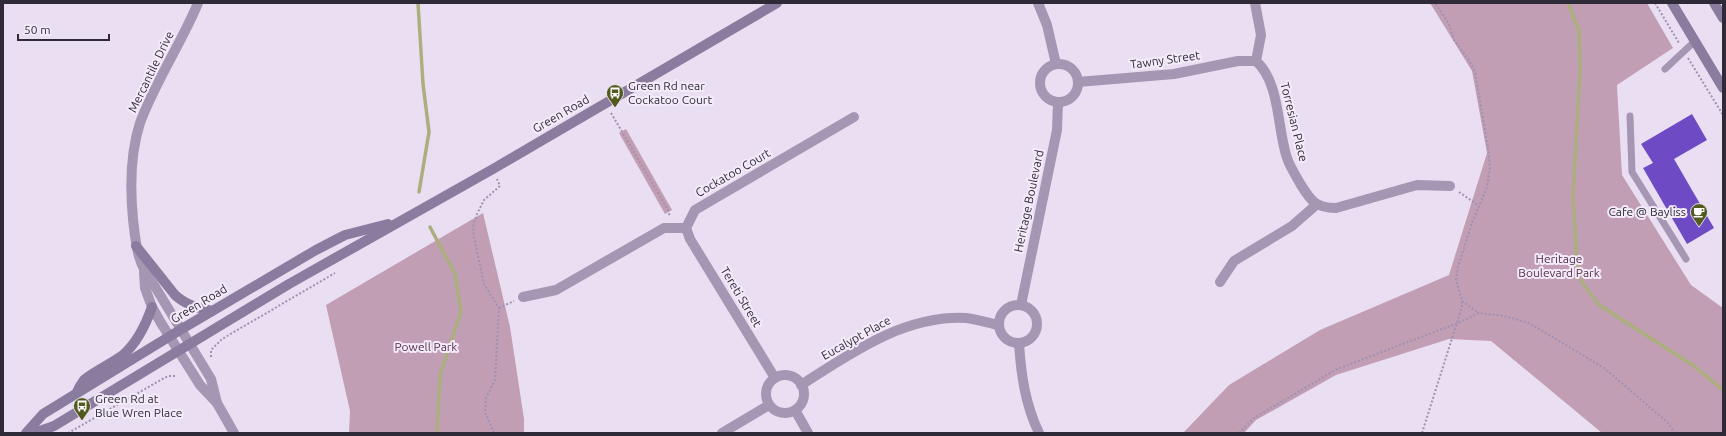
<svg xmlns="http://www.w3.org/2000/svg" width="1726" height="436" viewBox="0 0 1726 436" font-family="Ubuntu,sans-serif">
  <style>
    .green { fill: #c29eb4 }
    .lines { fill: none; stroke-linecap: round; stroke-linejoin: round }
    .stream { stroke: #abaf7e; stroke-width: 3.5 }
    .building { fill: #6e4bc4 }
    .path { stroke: #a090b2; stroke-width: 2; stroke-dasharray: 2 2; stroke-linecap: butt }
    .lane { stroke: #a596b3; stroke-width: 7 }
    .street { stroke: #a596b3; stroke-width: 10 }
    .secondary { stroke: #8a7c9e; stroke-width: 10 }
    .labels { text-anchor: middle; stroke-width: 4; stroke-linejoin: round; paint-order: stroke }
    .street-label { font-size: 12px; fill: #2f2a38; stroke: #f4ebfa }
    .poi-label { font-size: 12px; fill: #2f2a38; stroke: #f4ebfa; text-anchor: start }
    .park-label { font-size: 12px; fill: #562e45; stroke: #f4ebfa }
  </style>
  <rect width="100%" height="100%" fill="#eadff2"/>
  <!-- green -->
  <g class="green">
    <path d="M1430,3H1647L1673,48L1617,85L1622,175L1691,285L1723,308V433H1602L1491,341L1449,339L1336,375L1256,420L1244,433H1183L1229,385L1320,330L1449,275L1487,153L1472,71Z"/>
    <path d="M626,129L672,210L665,214L619,133Z"/>
    <path d="M483,213L510,327L524,419V433H349L350,411L326,305Z"/>
  </g>
  <g class="lines">
    <!-- stream -->
    <g class="stream">
      <path d="M418,3L423,84L429,132L419,192"/>
      <path d="M1568,3L1579,31L1580,71L1573,196L1578,277L1599,305L1694,366L1723,390"/>
      <path d="M430,227L455,274L461,312L440,375L437,433"/>
    </g>
  </g>
  <!-- building -->
  <path class="building" d="M1692,114L1707,140L1674,159L1714,228L1687,244L1643,168L1653,163L1641,144Z"/>
  <g class="lines">
    <!-- path -->
    <g class="path">
      <path d="M1655,3L1679,43"/>
      <path d="M1688,58L1723,115"/>
      <path d="M611,113L668,210L670,217"/>
      <path d="M1459,192L1479,206"/>
      <path d="M1462,301L1479,313"/>
      <path d="M499,308L514,301"/>
      <path d="M211,357V350L222,339L335,273"/>
      <path d="M68,433L159,381L168,376H176"/>
      <path d="M494,433L485,412L486,398L495,380L499,308L484,284L474,237L473,227L477,214L484,200L500,186L497,179"/>
      <path d="M1239,433L1254,418L1337,369L1458,323L1479,313L1504,316L1529,323L1604,368L1667,422L1675,433"/>
      <path d="M1422,433L1462,307V301L1456,280L1458,267L1472,223L1487,187L1490,168L1488,148L1475,72L1469,60L1454,40L1449,24L1435,3"/>
    </g>
    <!-- lane -->
    <g class="lane">
      <path d="M1665,69L1695,41"/>
      <path d="M1630,116L1632,172L1686,259"/>
    </g>
    <!-- street -->
    <g class="street">
      <path d="M198,3C181,44 155,82 140,123C130,154 130,188 133,219C136,246 137,263 154,285L211,379L217,403L234,433"/>
      <path d="M1038,3L1047,25L1056,64"/>
      <path d="M1255,3L1261,35L1256,61C1280,82 1277,128 1287,158C1290,167 1296,176 1301,185C1311,201 1316,208 1336,208L1417,185L1450,186"/>
      <circle cx="1059" cy="83" r="19"/>
      <path d="M1078,82L1174,74L1238,61H1256"/>
      <path d="M686,228L690,239L775,378"/>
      <path d="M144,272L145,288L152,307L161,323L200,385L217,403"/>
      <path d="M1220,282L1234,261L1292,226L1316,205"/>
      <path d="M523,297L556,290L664,228H686L695,210L854,117"/>
      <path d="M1021,305L1057,130L1058,102"/>
      <circle cx="1018" cy="324" r="19"/>
      <path d="M1019,343C1021,374 1025,404 1039,433"/>
      <circle cx="785" cy="394" r="19"/>
      <path d="M801,385C851,353 904,315 966,318C976,319 988,323 999,325"/>
      <path d="M795,410L808,433"/>
      <path d="M722,433L769,405"/>
    </g>
    <!-- secondary -->
    <g class="secondary">
      <path d="M1672,3L1723,88"/>
      <path d="M1714,3L1723,18"/>
      <path d="M136,246L175,295C186,305 198,308 212,311"/>
      <path d="M76,394C78,389 81,384 84,380C90,374 114,362 123,355C138,342 146,324 152,307"/>
      <path d="M26,433L43,414L180,330L316,250L345,235L388,224"/>
      <path d="M34,433L54,426L289,284L493,169L777,3"/>
    </g>
  </g>
  <!-- icons -->
  <defs>
    <g id="bus-pin" transform="scale(0.9)"><path d="M0 17L-7.5 6A9.5 9.5 0 1 1 7.5 6Z" fill="#535a1f" stroke="#f4ebfa"/><path d="M-5-6H5V4H4V6H2V4H-2V6H-4V4H-5ZM-3.5-4V0h7V-4ZM-3.5 1.2v1.5H-2V1.2ZM2 1.2v1.5H3.5V1.2Z" fill="#fff"/></g>
    <g id="cafe-pin" transform="scale(0.9)"><path d="M0 17L-7.5 6A9.5 9.5 0 1 1 7.5 6Z" fill="#535a1f" stroke="#f4ebfa"/><path d="M-5.5-4.5H6V0H3Q3 3.5 0 3.5H-2.5Q-5.5 3.5-5.5 0ZM3-3.2v2h1.7v-2ZM-6 4.5H4V6H-6Z" fill="#fff"/></g>
  </defs>
  <g fill-rule="evenodd">
    <use href="#bus-pin" x="615" y="93"/>
    <use href="#cafe-pin" x="1699" y="212"/>
    <use href="#bus-pin" x="82" y="406"/>
  </g>
  <g class="labels">
    <!-- street labels -->
    <g class="street-label">
      <text transform="translate(1165 60) rotate(-8)" y="4">Tawny Street</text>
      <text transform="translate(151 72) rotate(-64)" y="4">Mercantile Drive</text>
      <text transform="translate(561 114) rotate(-30)" y="4">Green Road</text>
      <text transform="translate(1294 122) rotate(76)" y="4">Torresian Place</text>
      <text transform="translate(733 173) rotate(-30)" y="4">Cockatoo Court</text>
      <text transform="translate(1029 201) rotate(-78)" y="4">Heritage Boulevard</text>
      <text transform="translate(741 297) rotate(59)" y="4">Tereti Street</text>
      <text transform="translate(199 304) rotate(-31)" y="4">Green Road</text>
      <text transform="translate(856 338) rotate(-29)" y="4">Eucalypt Place</text>
    </g>
    <!-- poi labels -->
    <g class="poi-label">
      <text x="628" y="90">Green Rd near<tspan x="628" dy="14">Cockatoo Court</tspan></text>
      <text x="1686" y="216" text-anchor="end">Cafe @ Bayliss</text>
      <text x="95" y="403">Green Rd at<tspan x="95" dy="14">Blue Wren Place</tspan></text>
    </g>
    <!-- park labels -->
    <g class="park-label">
      <text x="1559" y="263">Heritage<tspan x="1559" dy="14">Boulevard Park</tspan></text>
      <text x="426" y="351">Powell Park</text>
    </g>
  </g>
  <!-- border -->
  <rect width="1726" height="436" fill="none" stroke="#2f2a38" stroke-width="8"/>
  <!-- scale -->
  <path d="M18 34v6h91v-6" fill="none" stroke="#2f2a38" stroke-width="2"/>
  <text x="24" y="34" font-size="12" fill="#2f2a38" stroke="#f4ebfa" stroke-width="3" paint-order="stroke">50 m</text>
</svg>
